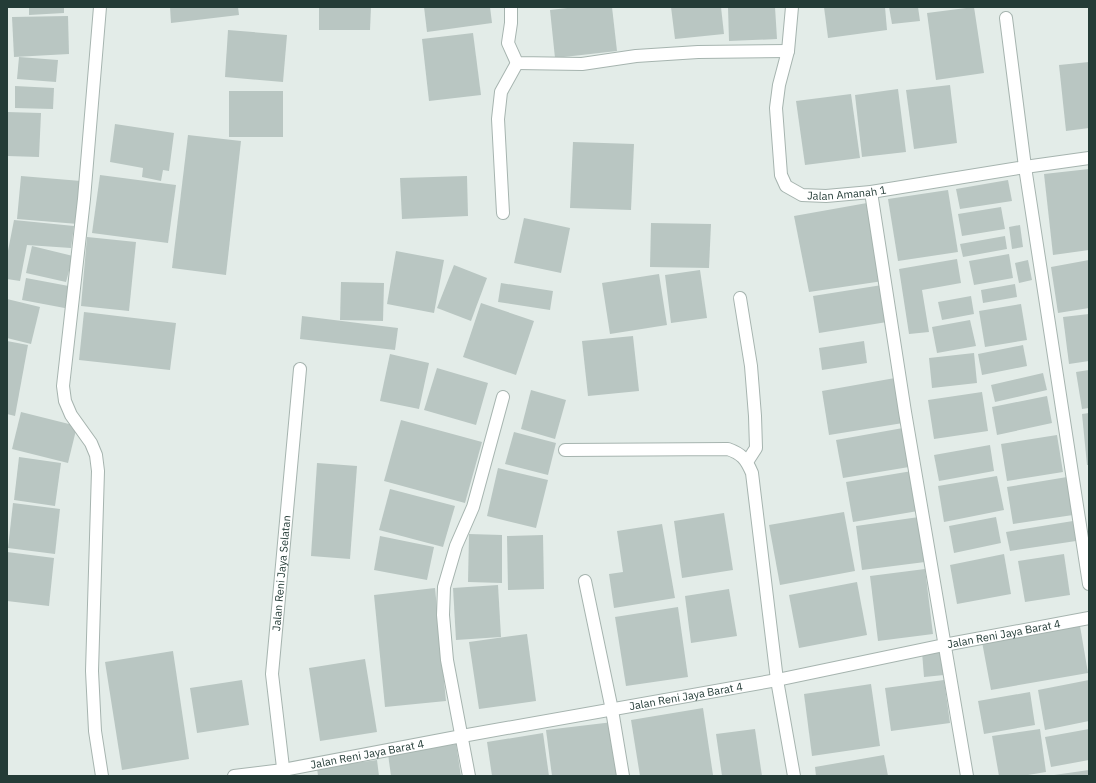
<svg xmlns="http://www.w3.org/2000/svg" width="1096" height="783" viewBox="0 0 1096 783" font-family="'IBM Plex Sans',sans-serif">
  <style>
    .building { fill: #b9c6c2 }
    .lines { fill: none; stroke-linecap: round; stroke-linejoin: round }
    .minor-casing { stroke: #a6b4af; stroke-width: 14 }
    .minor { stroke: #fff; stroke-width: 12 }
    .labels { text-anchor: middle; stroke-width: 3; stroke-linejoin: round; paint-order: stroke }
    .street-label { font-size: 11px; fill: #243c37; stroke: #f3f8f6 }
  </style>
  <rect width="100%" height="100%" fill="#e3ece8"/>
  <!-- building -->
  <g class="building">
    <path d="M29,7H64V13L29,15Z"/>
    <path d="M170,7H238L239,15L171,23Z"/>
    <path d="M319,7H371L370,30H319Z"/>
    <path d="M424,7H490L492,23L427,32Z"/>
    <path d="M576,7H612L617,51L555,58L550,10Z"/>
    <path d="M671,7H721L724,34L675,39Z"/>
    <path d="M728,7H775L777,39L729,41Z"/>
    <path d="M824,7H885L887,30L828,38Z"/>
    <path d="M889,7H918L920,21L892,24Z"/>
    <path d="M974,7L984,73L936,80L927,13Z"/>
    <path d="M68,16L69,54L14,57L12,17Z"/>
    <path d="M228,30L287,35L283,82L225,77Z"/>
    <path d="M473,33L481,95L429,101L422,39Z"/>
    <path d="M19,57L58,60L56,82L17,79Z"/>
    <path d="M1089,62V128L1066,131L1059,65Z"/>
    <path d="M950,85L957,143L914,149L906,90Z"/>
    <path d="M15,86L54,88L53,109L15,108Z"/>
    <path d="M898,89L906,152L862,157L855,95Z"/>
    <rect x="229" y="91" width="54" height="46"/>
    <path d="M851,94L860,158L805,165L796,101Z"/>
    <path d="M7,112L41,113L39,157L7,156Z"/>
    <path d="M115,124L174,133L169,171L163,170L161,181L142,177L143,168L110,162Z"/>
    <path d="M188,135L241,141L226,275L172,268Z"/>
    <path d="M573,142L634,144L631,210L570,208Z"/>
    <path d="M1089,169V250L1053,255L1044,174Z"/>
    <path d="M100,175L176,185L168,243L92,233Z"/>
    <path d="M21,176L81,181L78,224L17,219Z"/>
    <path d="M467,176L468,216L402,219L400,178Z"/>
    <path d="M1008,180L1012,201L960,209L956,189Z"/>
    <path d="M948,190L958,252L898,261L888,199Z"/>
    <path d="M867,203L883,281L809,292L794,216Z"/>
    <path d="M1001,207L1005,229L962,236L958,214Z"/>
    <path d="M524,218L570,228L561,273L514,263Z"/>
    <path d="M14,220L74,226L71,248L27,245L20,281L7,279V256Z"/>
    <path d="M651,223L711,224L709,268L650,267Z"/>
    <path d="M1020,225L1023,247L1012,249L1009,227Z"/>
    <path d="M1005,236L1007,249L963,257L960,244Z"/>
    <path d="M87,237L136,242L129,311L81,306Z"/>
    <path d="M32,246L73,256L66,282L26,273Z"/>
    <path d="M396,251L444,260L434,313L387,304Z"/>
    <path d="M1009,254L1013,278L974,285L969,261Z"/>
    <path d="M957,259L961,283L922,290L929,332L909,334L899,269Z"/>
    <path d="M1028,260L1032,280L1019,283L1015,263Z"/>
    <path d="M1089,260V308L1058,313L1051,267Z"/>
    <path d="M454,265L487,278L471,321L437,308Z"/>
    <path d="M700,270L707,318L671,323L665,275Z"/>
    <path d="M659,274L667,325L610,334L602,283Z"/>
    <path d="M26,278L74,287L70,309L22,300Z"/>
    <path d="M341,282L384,283L383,321L340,320Z"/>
    <path d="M501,283L553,291L550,310L498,302Z"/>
    <path d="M1015,284L1017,297L983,303L981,290Z"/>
    <path d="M882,285L887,322L819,333L813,296Z"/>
    <path d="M971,296L974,314L942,320L938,302Z"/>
    <path d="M7,299L40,307L31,344L7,338Z"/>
    <path d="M481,303L534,321L516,375L463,357Z"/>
    <path d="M1021,304L1027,340L985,347L979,311Z"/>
    <path d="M84,312L176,323L170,370L79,360Z"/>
    <path d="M1089,314V361L1069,364L1063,317Z"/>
    <path d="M302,316L398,328L395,350L300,339Z"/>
    <path d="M970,320L976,346L937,353L932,327Z"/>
    <path d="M633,336L639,391L588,396L582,341Z"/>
    <path d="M7,341L28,345L15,416L7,414Z"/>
    <path d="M864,341L867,363L822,370L819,348Z"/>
    <path d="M1023,345L1027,366L982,375L978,354Z"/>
    <path d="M974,353L977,383L932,388L929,358Z"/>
    <path d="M390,354L429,363L419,409L380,401Z"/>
    <path d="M437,368L488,383L476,425L424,410Z"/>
    <path d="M1089,370V408L1082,409L1076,372Z"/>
    <path d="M1043,373L1047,390L995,402L991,385Z"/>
    <path d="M895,378L903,423L829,435L822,391Z"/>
    <path d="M531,390L566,400L555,439L521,429Z"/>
    <path d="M982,392L988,431L934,439L928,400Z"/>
    <path d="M1047,396L1052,423L997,435L992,407Z"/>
    <path d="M21,412L77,426L68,463L12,449Z"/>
    <path d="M1089,413V465H1087L1082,414Z"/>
    <path d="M401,420L482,442L465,503L384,481Z"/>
    <path d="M903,428L909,467L843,478L836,440Z"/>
    <path d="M514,432L556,443L548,475L505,464Z"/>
    <path d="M1057,435L1063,472L1007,481L1001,444Z"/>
    <path d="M990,445L994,471L939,481L934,455Z"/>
    <path d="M19,457L61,463L55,506L14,500Z"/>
    <path d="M317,463L357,466L350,559L311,556Z"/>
    <path d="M498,468L548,480L536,528L487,516Z"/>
    <path d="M912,471L918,511L853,522L846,482Z"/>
    <path d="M997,476L1004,510L944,522L938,486Z"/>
    <path d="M1067,477L1073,515L1013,524L1007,487Z"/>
    <path d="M390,489L455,506L443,547L379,530Z"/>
    <path d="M13,503L60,509L55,554L8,548Z"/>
    <path d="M844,512L855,571L780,585L769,525Z"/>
    <path d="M724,513L733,570L682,578L674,521Z"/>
    <path d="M919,517L925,562L862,570L856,526Z"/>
    <path d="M996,517L1001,543L954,553L949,526Z"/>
    <path d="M1073,521L1076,541L1010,551L1006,532Z"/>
    <path d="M662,524L675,598L614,608L609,574L623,572L617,531Z"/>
    <path d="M469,534L502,535V583L468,582Z"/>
    <path d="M543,535L544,589L508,590L507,536Z"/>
    <path d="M380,536L434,547L427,580L374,570Z"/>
    <path d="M7,552L54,558L49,606L7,601Z"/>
    <path d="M1004,554L1011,594L957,604L950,565Z"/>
    <path d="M1064,554L1070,595L1025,602L1018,561Z"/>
    <path d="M925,569L933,634L878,641L870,576Z"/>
    <path d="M857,582L867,635L799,648L789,595Z"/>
    <path d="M498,585L501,637L456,640L453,588Z"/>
    <path d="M435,588L446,701L385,707L374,595Z"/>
    <path d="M729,589L737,636L691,643L685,596Z"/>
    <path d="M678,607L688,677L626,686L615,617Z"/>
    <path d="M1080,626L1088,673L991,690L982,642Z"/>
    <path d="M527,634L536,701L479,709L469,642Z"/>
    <path d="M941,650L944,675L924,677L922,652Z"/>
    <path d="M173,651L189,759L122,770L105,662Z"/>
    <path d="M365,659L377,732L320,741L309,668Z"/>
    <path d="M242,680L249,725L197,733L190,688Z"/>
    <path d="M944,680L950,723L891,731L885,688Z"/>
    <path d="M1089,680V721L1045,730L1038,690Z"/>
    <path d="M871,684L880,746L812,756L804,694Z"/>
    <path d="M1030,692L1035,725L984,734L978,701Z"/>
    <path d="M703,708L713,775L640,776L631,720Z"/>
    <path d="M613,722L620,776H552L546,730Z"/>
    <path d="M755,729L762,776H722L716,734Z"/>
    <path d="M1040,729L1046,772L1022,776H999L992,736Z"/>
    <path d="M1089,729V760L1051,767L1045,737Z"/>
    <path d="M543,733L549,776H492L487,742Z"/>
    <path d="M456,744L461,776H391L388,754Z"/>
    <path d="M884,755L888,776H816L815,767Z"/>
    <path d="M377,760L379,776H318L317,768Z"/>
    <path d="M1089,770V776H1054V775Z"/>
  </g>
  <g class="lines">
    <!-- minor casing -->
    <g class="minor-casing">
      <g id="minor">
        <path d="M100,7L84,199L63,386L65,401L71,415L91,443L96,455L98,471L92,671L95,731L102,776"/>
        <path d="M511,7V23L508,43L517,63L582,64L636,56L698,52L788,51"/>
        <path id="s1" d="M792,7L788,51L779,85L776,108L781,175L786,186L802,195L826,196L871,192L1025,167L1089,158"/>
        <path d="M1006,18L1025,167L1089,584"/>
        <path d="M871,192L905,412L967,776"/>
        <path d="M503,213L498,119L501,92L517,63"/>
        <path d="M740,298L751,366L755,416L756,448L747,462"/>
        <path d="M565,450L728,449C742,454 746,459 752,473L777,680L794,776"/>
        <path d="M585,581L612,710L623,776"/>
        <path id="s2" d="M234,776L283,770L462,736L777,680L944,645L1089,618"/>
        <path id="s3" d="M284,776L272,674L300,369"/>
        <path d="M469,776L447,660L443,615L444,587L456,546L473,507L503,397"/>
      </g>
    </g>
    <!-- minor -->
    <use href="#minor" class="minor"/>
  </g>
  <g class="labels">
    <!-- street labels -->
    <g class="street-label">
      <text dy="4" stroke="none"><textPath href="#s1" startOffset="245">Jalan Amanah 1</textPath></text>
      <text dy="4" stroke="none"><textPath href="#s3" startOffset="204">Jalan Reni Jaya Selatan</textPath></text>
      <text dy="4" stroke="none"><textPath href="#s2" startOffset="783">Jalan Reni Jaya Barat 4</textPath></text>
      <text dy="4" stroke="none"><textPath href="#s2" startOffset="459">Jalan Reni Jaya Barat 4</textPath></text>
      <text dy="4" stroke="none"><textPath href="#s2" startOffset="135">Jalan Reni Jaya Barat 4</textPath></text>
    </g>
  </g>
  <!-- border -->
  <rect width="1096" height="783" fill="none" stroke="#243c37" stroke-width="16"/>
</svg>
